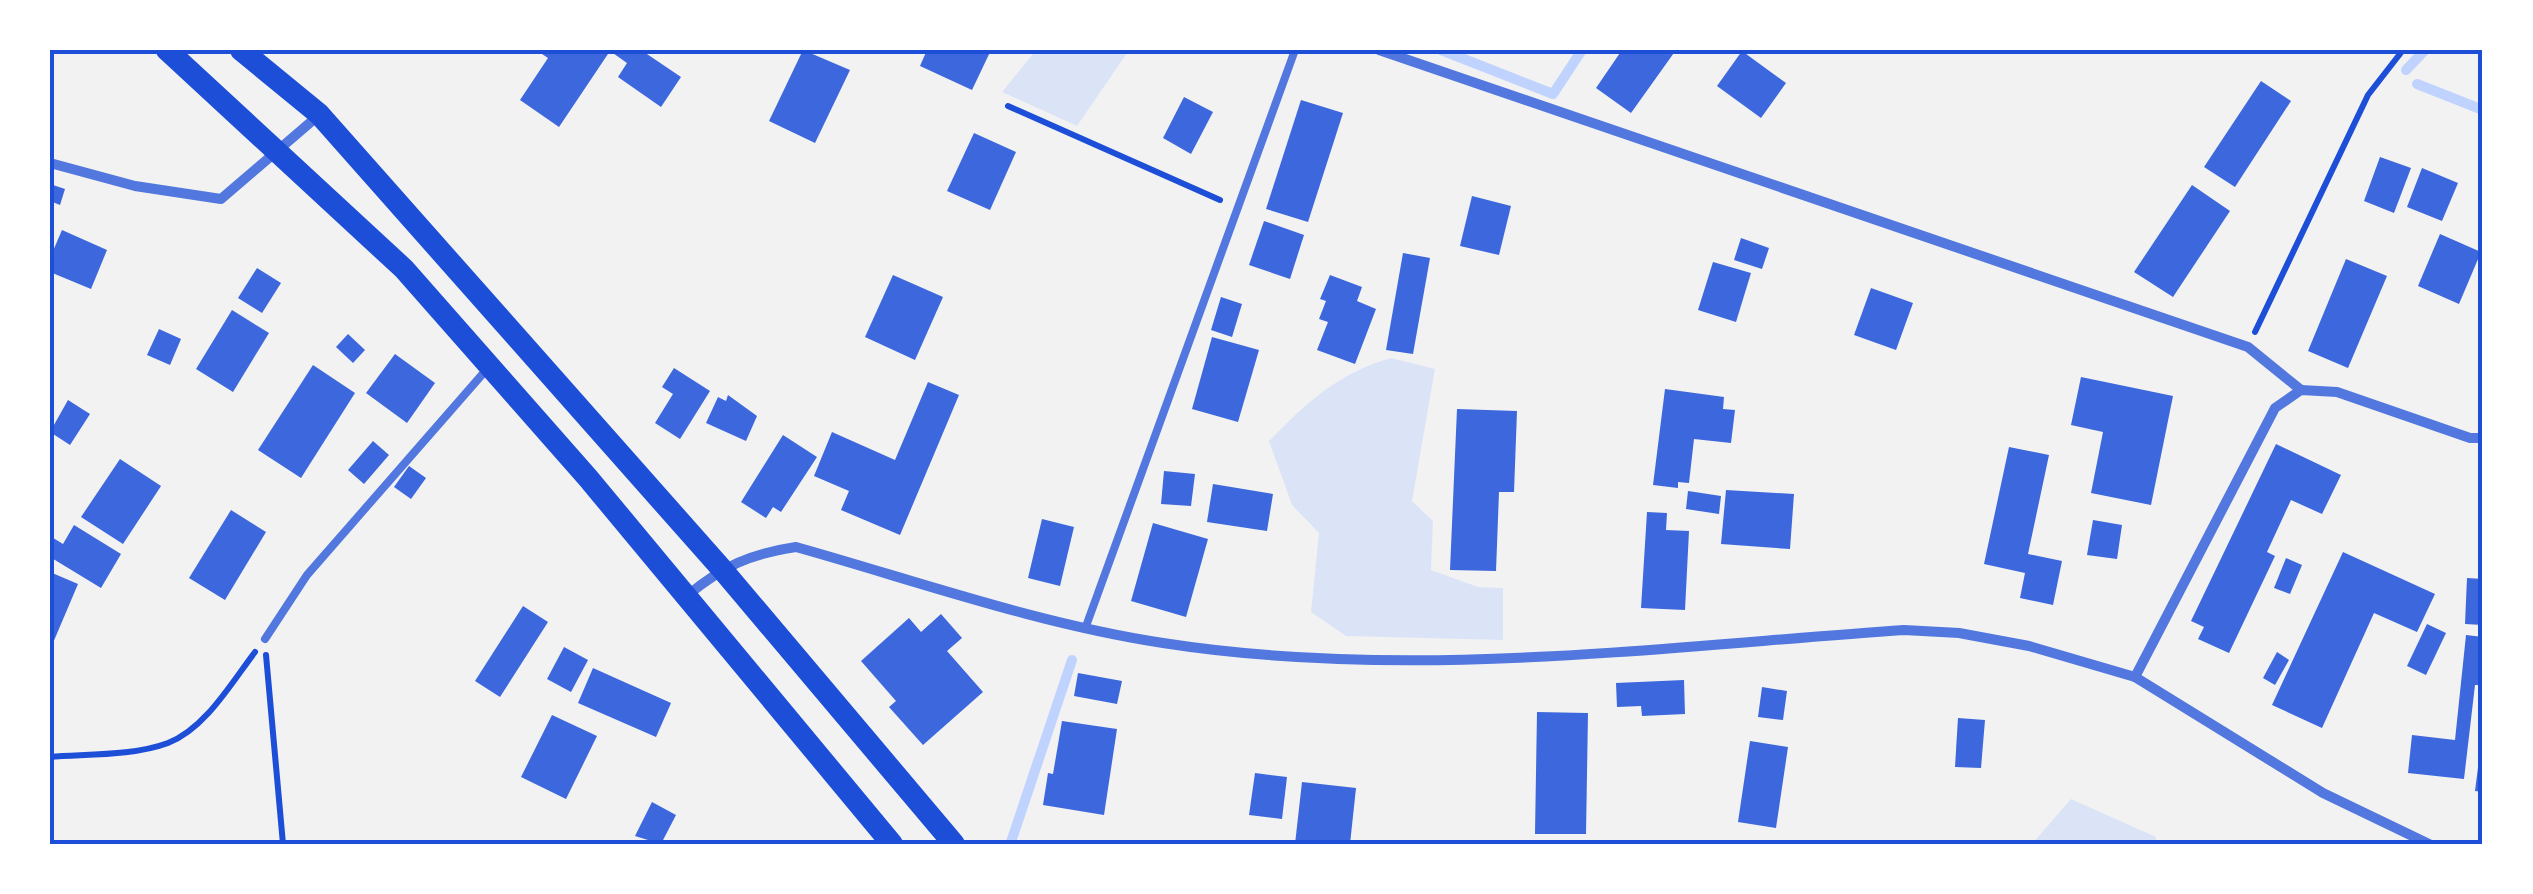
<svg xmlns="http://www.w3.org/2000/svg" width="2533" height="894" viewBox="0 0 2533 894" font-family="Rubik,sans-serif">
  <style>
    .green { fill: #dbe4f7 }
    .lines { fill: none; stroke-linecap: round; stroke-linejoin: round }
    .stream { stroke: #bfd3fe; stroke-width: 10 }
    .building { fill: #3d67dc }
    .path { stroke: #1d4ed8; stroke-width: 6 }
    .service { stroke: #5277de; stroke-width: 8 }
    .minor { stroke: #5277de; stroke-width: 10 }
    .trunk { stroke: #1d4ed8; stroke-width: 22 }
    .neatline { fill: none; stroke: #1d4ed8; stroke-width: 4 }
  </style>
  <rect width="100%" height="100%" fill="#f2f2f2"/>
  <!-- green -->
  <g class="green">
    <path d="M1036,50H1129L1077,126L1002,92Z"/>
    <path d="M1391,358L1435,369L1412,501L1433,521L1431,570L1478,587L1503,588V640L1346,636L1311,612L1319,533L1292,505L1269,441C1306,403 1340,372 1391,358Z"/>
    <path d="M2071,799L2156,837L2155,844H2032Z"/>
  </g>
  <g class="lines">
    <!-- stream -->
    <g class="stream">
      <path d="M1441,50L1553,94L1582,50"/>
      <path d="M2406,70L2425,50"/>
      <path d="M2417,84L2483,110"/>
      <path d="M1011,842L1072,660"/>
    </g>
  </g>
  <!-- building -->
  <g class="building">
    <path d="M536,50H641L681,77L661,107L618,77L627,63L610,51L559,127L520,100L548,58Z"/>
    <path d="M803,50L850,70L815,143L769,121Z"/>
    <path d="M927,50H991L972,90L920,66Z"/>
    <path d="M1622,50H1676L1631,113L1596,88Z"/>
    <path d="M1742,51L1786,83L1761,118L1717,86Z"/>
    <path d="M2261,81L2291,101L2235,187L2204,167Z"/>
    <path d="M1184,97L1213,112L1191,154L1163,138Z"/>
    <path d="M1301,100L1343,113L1308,222L1266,209Z"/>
    <path d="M974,133L1016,152L990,210L947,191Z"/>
    <path d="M2380,157L2411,168L2394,213L2364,201Z"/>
    <path d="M2422,168L2458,183L2442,221L2407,207Z"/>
    <path d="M50,184L65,189L60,205L50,201Z"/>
    <path d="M2192,185L2230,211L2173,297L2134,272Z"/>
    <path d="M1472,196L1511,206L1499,255L1460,246Z"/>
    <path d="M1264,221L1304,235L1290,279L1249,265Z"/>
    <path d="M62,230L107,250L91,289L50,272V258Z"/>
    <path d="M2440,234L2481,252L2459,304L2418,286Z"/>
    <path d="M1741,238L1769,248L1762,269L1734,260Z"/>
    <path d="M1403,253L1430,258L1413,354L1386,350Z"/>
    <path d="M2346,259L2387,276L2348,368L2308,351Z"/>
    <path d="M1713,262L1751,273L1736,322L1698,310Z"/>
    <path d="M257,268L281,283L262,313L238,298Z"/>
    <path d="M893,275L943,297L915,360L865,337Z"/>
    <path d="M1330,275L1362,287L1357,301L1376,309L1355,364L1317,350L1328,322L1319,319L1326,301L1320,299Z"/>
    <path d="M1871,288L1913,303L1896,350L1854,335Z"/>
    <path d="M1221,297L1242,304L1232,337L1211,330Z"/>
    <path d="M232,310L269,333L233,392L196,369Z"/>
    <path d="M159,329L181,339L170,365L147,355Z"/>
    <path d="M348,334L365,350L353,363L336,347Z"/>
    <path d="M1212,337L1259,350L1238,422L1192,409Z"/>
    <path d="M395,354L435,383L407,423L366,393Z"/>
    <path d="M313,365L355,393L301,478L258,450Z"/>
    <path d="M674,368L710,391L680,439L655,423L673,394L662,387Z"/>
    <path d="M2081,377L2173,396L2151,505L2091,493L2103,432L2071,425Z"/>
    <path d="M928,382L959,395L900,535L841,510L849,491L814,476L832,432L895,460Z"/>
    <path d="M1665,389L1724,397L1723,409L1735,410L1731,443L1694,439L1689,483L1678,482V488L1653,485Z"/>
    <path d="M728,395L757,416L746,441L706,423L718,397L726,401Z"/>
    <path d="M68,400L90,414L70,445L50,432Z"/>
    <path d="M1457,409L1517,411L1514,492H1499L1496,571L1450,570Z"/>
    <path d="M783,435L817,457L781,512L773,507L766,518L741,502Z"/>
    <path d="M373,441L389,455L364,484L348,470Z"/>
    <path d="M2276,444L2341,475L2322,514L2291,500L2267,552L2275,556L2229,653L2198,639L2204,627L2191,621Z"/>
    <path d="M2009,447L2049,455L2028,554L2062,561L2053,605L2020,598L2025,573L1984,564Z"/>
    <path d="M120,459L161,486L123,544L81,517Z"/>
    <path d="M409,466L426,478L411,499L394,487Z"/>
    <path d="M1164,471L1195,474L1191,506L1161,504Z"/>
    <path d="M1213,484L1273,494L1267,531L1207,522Z"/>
    <path d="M1726,490L1794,494L1790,549L1721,544Z"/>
    <path d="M1688,491L1721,496L1719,514L1686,509Z"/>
    <path d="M231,510L266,532L225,600L189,578Z"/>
    <path d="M1647,512L1667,513L1666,530L1689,531L1685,610L1641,608Z"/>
    <path d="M1042,519L1074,527L1060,586L1028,578Z"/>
    <path d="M2093,520L2122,525L2117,559L2087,555Z"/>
    <path d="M1153,523L1208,539L1186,617L1131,601Z"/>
    <path d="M74,525L121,554L101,588L50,557V536L63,544Z"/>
    <path d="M2343,552L2435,594L2417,632L2374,613L2322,728L2272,705Z"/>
    <path d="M2286,558L2302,565L2290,594L2274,588Z"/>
    <path d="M50,572L78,584L50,650Z"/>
    <path d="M2467,578L2483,579V625L2465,624Z"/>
    <path d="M523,606L548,622L500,697L475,681Z"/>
    <path d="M941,614L962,638L947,651L983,692L923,745L889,707L896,701L861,661L909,618L921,632Z"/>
    <path d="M2427,624L2446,633L2426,675L2407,666Z"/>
    <path d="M2466,635L2483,637V685H2475L2464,779L2408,773L2412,735L2455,740Z"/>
    <path d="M564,647L588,660L571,692L547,679Z"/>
    <path d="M2277,652L2289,660L2275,685L2263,678Z"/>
    <path d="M593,668L671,703L656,737L578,703Z"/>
    <path d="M1078,673L1122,681L1117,704L1074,696Z"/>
    <path d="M1684,680L1685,714L1642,716L1641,706L1617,707L1616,683Z"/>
    <path d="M1762,687L1787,691L1783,720L1758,717Z"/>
    <path d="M1537,712L1588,713L1586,834H1535Z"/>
    <path d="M552,715L597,736L566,799L521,777Z"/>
    <path d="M1958,718L1985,720L1981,768L1955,767Z"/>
    <path d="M1062,721L1117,729L1104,815L1043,805L1048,773L1053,774Z"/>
    <path d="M1750,741L1788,747L1776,828L1738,822Z"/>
    <path d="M2481,744H2483V792L2475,791Z"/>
    <path d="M1255,773L1287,777L1282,819L1249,815Z"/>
    <path d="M1302,782L1356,788L1350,844H1295Z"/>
    <path d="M652,802L676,815L661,844L635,836Z"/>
  </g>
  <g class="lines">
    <!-- path -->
    <g class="path">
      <path d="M1008,106L1220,200"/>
      <path d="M2255,332L2368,95L2403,50"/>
      <path d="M266,655L283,844"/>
      <path d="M50,757C87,754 133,756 168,743C205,729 232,682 255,652"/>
    </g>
    <!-- service -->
    <g class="service">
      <path d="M2483,541V547"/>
      <path d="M1085,629L1295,50"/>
      <path d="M265,639L307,575L487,369"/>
    </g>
    <!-- minor -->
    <g class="minor">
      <path d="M1379,50L2248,347L2301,390"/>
      <path d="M50,163L135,186L221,199L319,115"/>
      <path d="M688,595C723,566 750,554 796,547C917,581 1038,624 1163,643C1407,681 1659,647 1904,630L1959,633L2029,646L2135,677L2323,793L2429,844"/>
      <path d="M2135,677L2275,408L2301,390L2337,392L2470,438H2483"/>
    </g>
    <!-- trunk -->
    <g class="trunk">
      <path d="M167,50L404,269L588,478L892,844"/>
      <path d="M241,50L319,114L721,568L954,844"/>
    </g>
  </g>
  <!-- border -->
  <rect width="2533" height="894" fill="none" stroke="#ffffff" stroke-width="105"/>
  <rect x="52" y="52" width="2428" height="790" class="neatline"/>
</svg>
